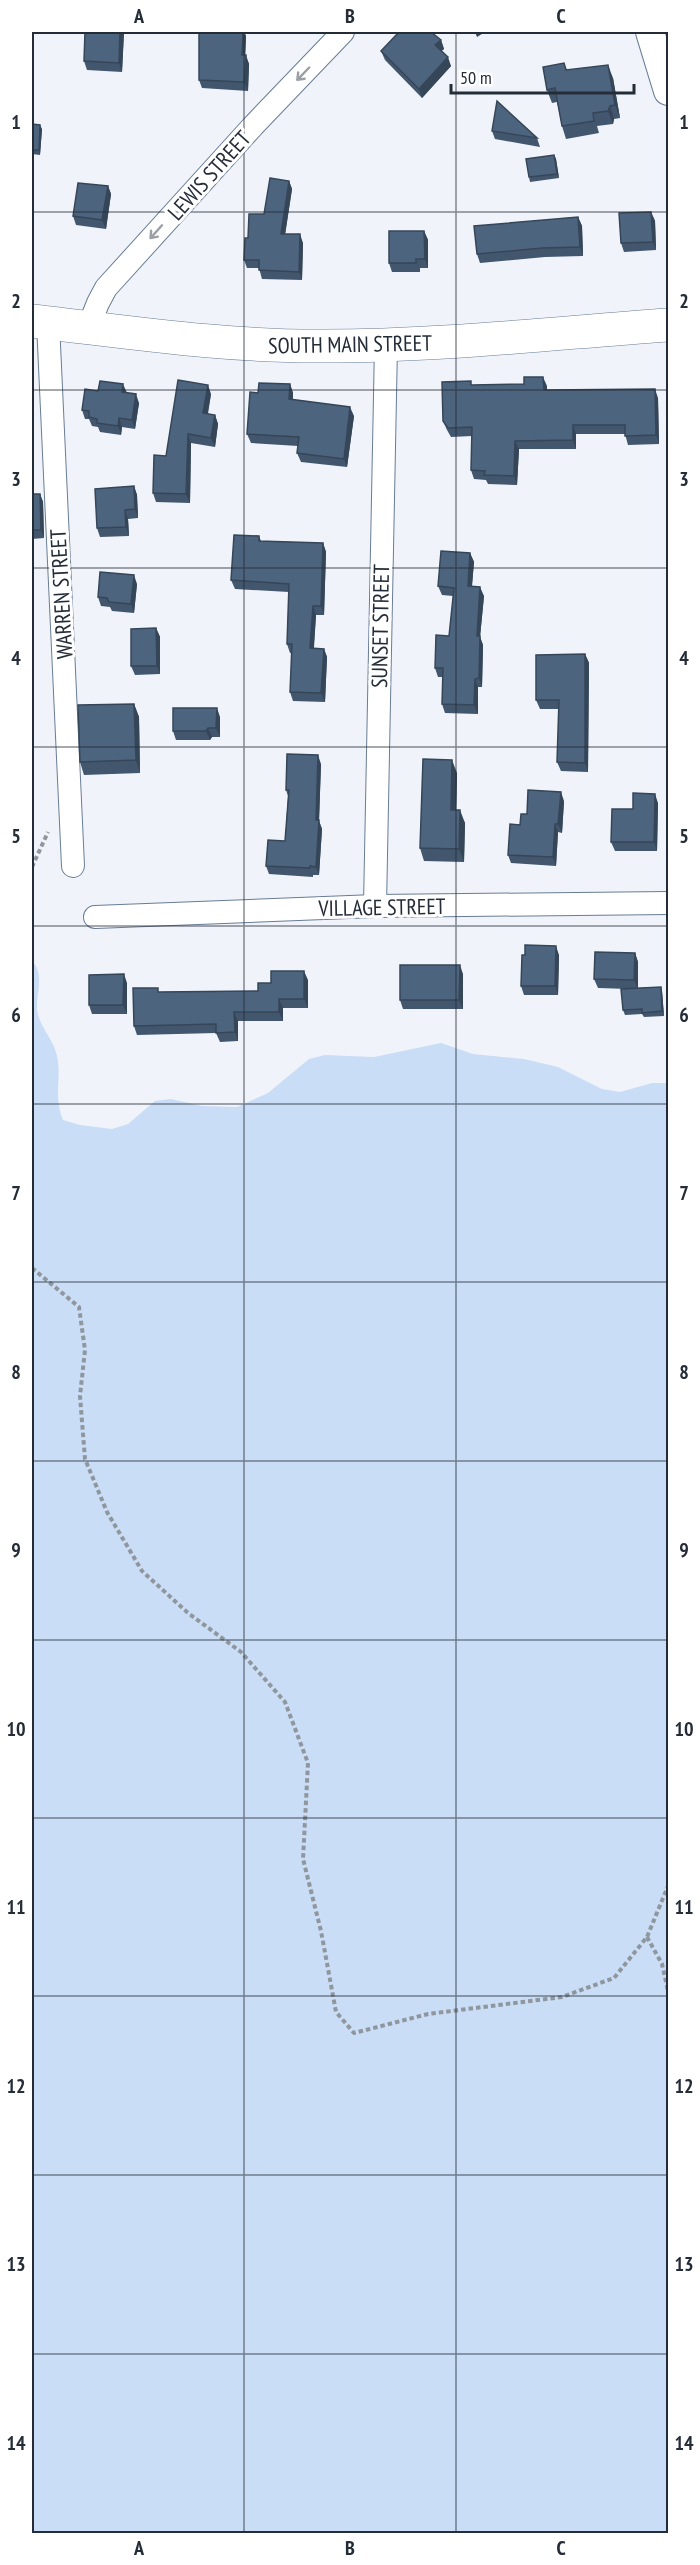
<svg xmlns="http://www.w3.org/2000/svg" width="700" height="2565" viewBox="0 0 700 2565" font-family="'PT Sans Narrow',sans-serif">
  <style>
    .green { fill: #c9ddf6 }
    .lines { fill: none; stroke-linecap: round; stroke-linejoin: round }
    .minor-casing { stroke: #687c95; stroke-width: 24 }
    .tertiary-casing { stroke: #687c95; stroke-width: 30 }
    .primary-casing { stroke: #687c95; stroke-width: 34 }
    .path { stroke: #90969e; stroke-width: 4; stroke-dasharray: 4.5 3; stroke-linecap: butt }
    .minor { stroke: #fff; stroke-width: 22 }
    .tertiary { stroke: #fff; stroke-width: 28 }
    .primary { stroke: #fff; stroke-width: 33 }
    .wall { fill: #42566d }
    .shaded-wall { fill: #364659 }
    .building { fill: #4d647f; stroke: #364659; stroke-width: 1.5 }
    .oneway { stroke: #9ca0a5 }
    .grid { fill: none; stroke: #242c37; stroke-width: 1.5; stroke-opacity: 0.55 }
    .labels { text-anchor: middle; stroke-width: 6; stroke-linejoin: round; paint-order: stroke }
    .street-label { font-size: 22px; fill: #242c37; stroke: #fff }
    .neatline { fill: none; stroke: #242c37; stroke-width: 2 }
    .grid-label { font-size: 20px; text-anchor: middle; font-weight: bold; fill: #242c37 }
  </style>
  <rect width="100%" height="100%" fill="#f0f4fa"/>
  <!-- green -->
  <path class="green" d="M32,961C45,973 36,994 37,1010C39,1026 54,1040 57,1056C62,1079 53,1094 63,1120L80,1125L112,1129L128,1124L155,1101L171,1099L202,1106L237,1107L268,1093L309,1059L325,1055L374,1057L441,1043L473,1054L524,1059L558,1067L602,1089L620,1092L652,1083H668V2533H32Z"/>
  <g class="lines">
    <!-- minor casing -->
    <g class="minor-casing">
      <g id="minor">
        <path d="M48,323L73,866"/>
        <path d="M88,328L98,303L106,288L253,126L343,32"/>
        <path d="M375,906L386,345"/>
        <path d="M95,917L375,906L668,903"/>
      </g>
    </g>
    <!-- tertiary casing -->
    <g class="tertiary-casing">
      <path id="tertiary" d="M650,32L668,91"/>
    </g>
    <!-- primary casing -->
    <g class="primary-casing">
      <path id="primary" d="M32,321C129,332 226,347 325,346C440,346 554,333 668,325"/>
    </g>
    <!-- path -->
    <g class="path">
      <path d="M32,867L48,832"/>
      <path d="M32,1268L79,1307L85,1350L80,1396L85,1459L107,1512L142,1571L188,1613L241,1652L285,1702L308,1763L303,1859L321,1931L336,2012L354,2033L428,2014L562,1997L614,1978L647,1937L668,1886"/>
      <path d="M647,1937L662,1964L668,1991"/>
    </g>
    <!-- minor -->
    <use href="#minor" class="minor"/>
    <!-- tertiary -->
    <use href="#tertiary" class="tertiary"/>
    <!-- primary -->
    <use href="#primary" class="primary"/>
  </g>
  <!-- wall -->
  <g class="wall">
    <path d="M85,32H124L122,72L87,70L84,61Z"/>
    <path d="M199,32H244L246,36L245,55L249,64L248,91L202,88L199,80Z"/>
    <path d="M417,33L441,40L444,49L441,51L451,66L422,98L385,60L381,51Z"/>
    <path d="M564,63L567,70L613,78L620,118L614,119L613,124L597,126L599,133L566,139L562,126L557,102L552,103L547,90Z"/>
    <path d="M32,124L42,129L40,155L32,154Z"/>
    <path d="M492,131L537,138L540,147L495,139Z"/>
    <path d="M554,155L556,159L559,178L530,182L529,177Z"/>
    <path d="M289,181L292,189L285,234L303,243L302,280L262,279L259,268H247L244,260L248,238L264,214Z"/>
    <path d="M108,186L111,194L106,229L76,225L73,216Z"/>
    <path d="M651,212L655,221L656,250L624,252L621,243Z"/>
    <path d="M578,217L582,226L583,256L545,257L480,263L477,254Z"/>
    <path d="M424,231L428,240V268H420V272H392L389,263Z"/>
    <path d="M290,384L293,393V400L354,416L347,467L301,462L297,453L298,446L251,443L247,434L258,393Z"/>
    <path d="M473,385L547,386V390L658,398L659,444L628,445L625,434H576V449H519L517,485L488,484L486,480L474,479L471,470L472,436L451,437L447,430L443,421Z"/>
    <path d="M98,391L127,393L139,403L135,429L122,427L121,435L100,432L98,427L92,426L89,419H85L82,410Z"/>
    <path d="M211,394L208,414L215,415L218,424L215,447L191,443L190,503L156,502L153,493L166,456Z"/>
    <path d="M134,486L137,495L138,518L128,519L129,536L100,537L97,528Z"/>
    <path d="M32,494H40L43,502L44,538L32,539Z"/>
    <path d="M259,536L261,541L323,543L326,552L324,615H316L314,648L324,649L327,657L325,702L293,701L290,692L292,653H290L287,644L289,592L235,589L231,580Z"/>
    <path d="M470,553L474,562L472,587L484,596L480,637L483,645L482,687H478V714L445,713L442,704V677H438L435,668L449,636L453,596L442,595L438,586Z"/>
    <path d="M137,584L134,613L112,611L110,607L101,606L98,597Z"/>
    <path d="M156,628L160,637V674L135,675L131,666Z"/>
    <path d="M585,654L589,663L588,772L561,771L557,762L559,709H540L536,700Z"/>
    <path d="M134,704L139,717L140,773L84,775L80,762Z"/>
    <path d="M220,717V737H212L210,740H176L173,731Z"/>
    <path d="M321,764L319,821L322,829L319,875H313V877L269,874L266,866L285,841L288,796L286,790Z"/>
    <path d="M457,773L456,810L465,823L464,862L424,861L420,848Z"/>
    <path d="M564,801L562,833L558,832L556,866L511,863L508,855L520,825L527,814Z"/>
    <path d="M658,803L657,851H615L611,842L633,809Z"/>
    <path d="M635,953L638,962V988L661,987L662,991L664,1016L644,1017L642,1014L625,1015L623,1010L629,989L598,988L594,979Z"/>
    <path d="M559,955L558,995H524L521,986Z"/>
    <path d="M463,974V1009H403L400,1000Z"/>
    <path d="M308,980V1008H283V1021H238V1041L220,1042L216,1033L137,1035L134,1026L160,992L258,991L271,983Z"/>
    <path d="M127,983V1014H92L89,1005Z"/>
  </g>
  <!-- shaded-wall -->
  <g class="shaded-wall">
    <path d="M120,32H124L122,72L119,63Z"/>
    <path d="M243,32H244L246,36L245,64L242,55Z"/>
    <path d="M475,32H485L477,37Z"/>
    <path d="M441,40L444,49L438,54L435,45Z"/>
    <path d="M246,55L249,64L248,91L244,82Z"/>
    <path d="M448,57L451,66L422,98L419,89Z"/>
    <path d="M608,65L613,78L620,118L615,105Z"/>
    <path d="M610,106L614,119L613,124L608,111Z"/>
    <path d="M40,125L42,129L40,155L39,150Z"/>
    <path d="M554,155L556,159L559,178L557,174Z"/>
    <path d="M289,181L292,189L284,242L281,234Z"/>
    <path d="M108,186L111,194L106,229L102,220Z"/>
    <path d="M651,212L655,221L656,250L653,242Z"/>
    <path d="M578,217L582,226L583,256L580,247Z"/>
    <path d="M424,231L428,240V268L425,259Z"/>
    <path d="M300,234L303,243L302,280L299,272Z"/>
    <path d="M543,377L547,386V399L544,390Z"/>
    <path d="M123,384L127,393L122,392Z"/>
    <path d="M290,384L293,393L292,408L289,399Z"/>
    <path d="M208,385L211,394L206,422L203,413Z"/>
    <path d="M655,389L658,398L659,444L656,435Z"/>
    <path d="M136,394L139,403L135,429L132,420Z"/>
    <path d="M350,407L354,416L347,467L344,459Z"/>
    <path d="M215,415L218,424L215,447L211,438Z"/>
    <path d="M119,418L122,427L121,435L118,426Z"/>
    <path d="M573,425L576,434V449L573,440Z"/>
    <path d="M188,434L191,443L190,503L186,494Z"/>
    <path d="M515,441L519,449L517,485L514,476Z"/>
    <path d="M134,486L137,495L138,518L135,509Z"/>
    <path d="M40,494L43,502L44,538L41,530Z"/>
    <path d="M125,510L128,519L129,536L126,527Z"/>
    <path d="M323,543L326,552L324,615L321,606Z"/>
    <path d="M470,553L474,562L471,595L468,586Z"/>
    <path d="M134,575L137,584L134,613L131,604Z"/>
    <path d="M480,587L484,596L480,637L483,645L482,687L479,678L477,636Z"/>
    <path d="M313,606L316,615L313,657L310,648Z"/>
    <path d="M156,628L160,637V674L157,666Z"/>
    <path d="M324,649L327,657L325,702L321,693Z"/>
    <path d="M585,654L589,663L588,772L585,763Z"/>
    <path d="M475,679L478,687V714L474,705Z"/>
    <path d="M134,704L139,717L140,773L136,760Z"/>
    <path d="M217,708L220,717V737L216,728Z"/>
    <path d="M208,728L212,737L210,740L206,731Z"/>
    <path d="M318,755L321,764L319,821L322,829L319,875L316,867V820Z"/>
    <path d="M452,760L457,773L456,823L451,810Z"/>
    <path d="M561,792L564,801L562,833L558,824Z"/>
    <path d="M655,794L658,803L657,851L654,842Z"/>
    <path d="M460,810L465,823L464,862L459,849Z"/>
    <path d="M555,824L558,832L556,866L553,857Z"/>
    <path d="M556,946L559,955L558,995L555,986Z"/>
    <path d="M635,953L638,962V989L634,980Z"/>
    <path d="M460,965L463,974V1009L459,1000Z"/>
    <path d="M304,971L308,980V1008L304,999Z"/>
    <path d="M124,974L127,983V1014L123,1005Z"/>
    <path d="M661,987L662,991L664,1016L662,1011Z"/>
    <path d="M279,999L283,1008V1021L279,1012Z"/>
    <path d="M234,1012L238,1021V1041L235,1032Z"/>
  </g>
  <!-- building -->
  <g class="building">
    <path d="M85,32H120L119,63L84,61Z"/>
    <path d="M199,32H243L242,55H246L244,82L199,80Z"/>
    <path d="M399,32H416L417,33L419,32H431L441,40L435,45L448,57L419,89L381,51Z"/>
    <path d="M564,63L566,70L608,65L615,105L610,106L608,111L593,113L594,121L562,126L555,88L547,90L543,67Z"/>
    <path d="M497,101L537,138L492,131Z"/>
    <path d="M32,124L40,125L39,150H32Z"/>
    <path d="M554,155L557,174L529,177L526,159Z"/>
    <path d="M270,178L289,181L281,234H300L299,272L259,270V260H244L245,238H248L249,214H264Z"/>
    <path d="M78,183L108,186L102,220L73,216Z"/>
    <path d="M651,212L653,242L621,243L619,213Z"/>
    <path d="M578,217L580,247L542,248L477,254L474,226Z"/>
    <path d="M389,231H424L425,259H416V263H389Z"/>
    <path d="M524,377H543L544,390L655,389L656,435L625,436V425H573V440L515,441L514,476L484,475L485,471L471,470L472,427L448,428L443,421L442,382L471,381V385L524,384Z"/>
    <path d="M178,380L208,385L203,413L215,415L211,438L188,434L186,494L153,493L154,455L166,456Z"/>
    <path d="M100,381L123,384L122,392L136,394L132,420L119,418L118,426L97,423V419L89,417V411L82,410L85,389L98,391Z"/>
    <path d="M259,383L290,384L289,399L350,407L344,459L297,453L299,437L247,434L250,392L258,393Z"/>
    <path d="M134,486L135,509L125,510L126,527L97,528L95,489Z"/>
    <path d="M32,494H40L41,530H32Z"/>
    <path d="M234,535L259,536V541L323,543L321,606H313L310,648L324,649L321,693L290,692L292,644H287L289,584L231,580Z"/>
    <path d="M441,551L470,553L468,586L480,587L477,636H480L479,678L475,679L474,705L442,704L443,668H435L436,635L449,636L454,588L438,586Z"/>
    <path d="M100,572L134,575L131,604L109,602L107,598L98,597Z"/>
    <path d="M156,628L157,666H131V629Z"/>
    <path d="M585,654V763L557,762L559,700H536V655Z"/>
    <path d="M134,704L136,760L80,762L78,705Z"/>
    <path d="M173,708H217L216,728H208L206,731H173Z"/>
    <path d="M287,754L318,755L316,820H319L316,867L310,866V868L266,866L268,840L285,841L289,790H286Z"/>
    <path d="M423,759L452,760L451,810H460L459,849L420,848Z"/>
    <path d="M528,790L561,792L558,824H555L553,857L508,855L510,824L520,825L521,814H527Z"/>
    <path d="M633,793L655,794L654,842H611L612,809H633Z"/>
    <path d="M525,945L556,946L555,986H521L522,955H525Z"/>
    <path d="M595,952L635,953L634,980L594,979Z"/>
    <path d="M400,965H460L459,1000H400Z"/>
    <path d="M271,971H304V999H279V1012H234L235,1032L216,1033V1024L134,1026L133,988H158V992L258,991V983H271Z"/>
    <path d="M124,974L123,1005H89V975Z"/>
    <path d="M661,987L662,1011L642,1013V1009L623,1010L621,989Z"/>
  </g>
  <!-- one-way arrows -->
  <defs><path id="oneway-shaft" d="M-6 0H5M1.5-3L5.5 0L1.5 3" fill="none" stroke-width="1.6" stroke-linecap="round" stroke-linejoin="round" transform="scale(1.5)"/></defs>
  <g class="oneway">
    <use href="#oneway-shaft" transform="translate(303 74) rotate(134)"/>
    <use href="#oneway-shaft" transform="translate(156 232) rotate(132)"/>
  </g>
  <!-- grid -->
  <path class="grid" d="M244,32V2534M456,32V2534M32,212H668M32,390H668M32,568H668M32,747H668M32,926H668M32,1104H668M32,1282H668M32,1461H668M32,1640H668M32,1818H668M32,1996H668M32,2175H668M32,2354H668"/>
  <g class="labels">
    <!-- street labels -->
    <g class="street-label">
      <text transform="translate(209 175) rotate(-48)" y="8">LEWIS STREET</text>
      <text transform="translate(350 344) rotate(-1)" y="8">SOUTH MAIN STREET</text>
      <text transform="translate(61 594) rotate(-93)" y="8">WARREN STREET</text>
      <text transform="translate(380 626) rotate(-89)" y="8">SUNSET STREET</text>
      <text transform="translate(382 907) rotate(-1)" y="8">VILLAGE STREET</text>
    </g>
  </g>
  <!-- border -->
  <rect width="700" height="2565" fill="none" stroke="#ffffff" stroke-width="66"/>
  <!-- scale -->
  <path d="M451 84v9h183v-9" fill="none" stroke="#242c37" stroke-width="3"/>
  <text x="460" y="84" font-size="18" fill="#242c37" stroke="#ffffff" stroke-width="4.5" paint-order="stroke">50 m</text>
  <rect x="33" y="33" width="634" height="2499" class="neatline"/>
  <g class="grid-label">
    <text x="139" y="23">A</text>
    <text x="350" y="23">B</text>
    <text x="561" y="23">C</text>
    <text x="16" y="129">1</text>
    <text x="684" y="129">1</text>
    <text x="16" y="308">2</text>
    <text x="684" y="308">2</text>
    <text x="16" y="486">3</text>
    <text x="684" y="486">3</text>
    <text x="16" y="665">4</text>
    <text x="684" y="665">4</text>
    <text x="16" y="843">5</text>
    <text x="684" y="843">5</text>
    <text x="16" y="1022">6</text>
    <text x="684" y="1022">6</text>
    <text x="16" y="1200">7</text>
    <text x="684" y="1200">7</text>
    <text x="16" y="1379">8</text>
    <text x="684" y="1379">8</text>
    <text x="16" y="1557">9</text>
    <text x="684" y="1557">9</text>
    <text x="16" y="1736">10</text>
    <text x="684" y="1736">10</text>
    <text x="16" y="1914">11</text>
    <text x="684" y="1914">11</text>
    <text x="16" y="2093">12</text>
    <text x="684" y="2093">12</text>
    <text x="16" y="2271">13</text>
    <text x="684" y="2271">13</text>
    <text x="16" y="2450">14</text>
    <text x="684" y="2450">14</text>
    <text x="139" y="2555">A</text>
    <text x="350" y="2555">B</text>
    <text x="561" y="2555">C</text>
  </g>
</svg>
